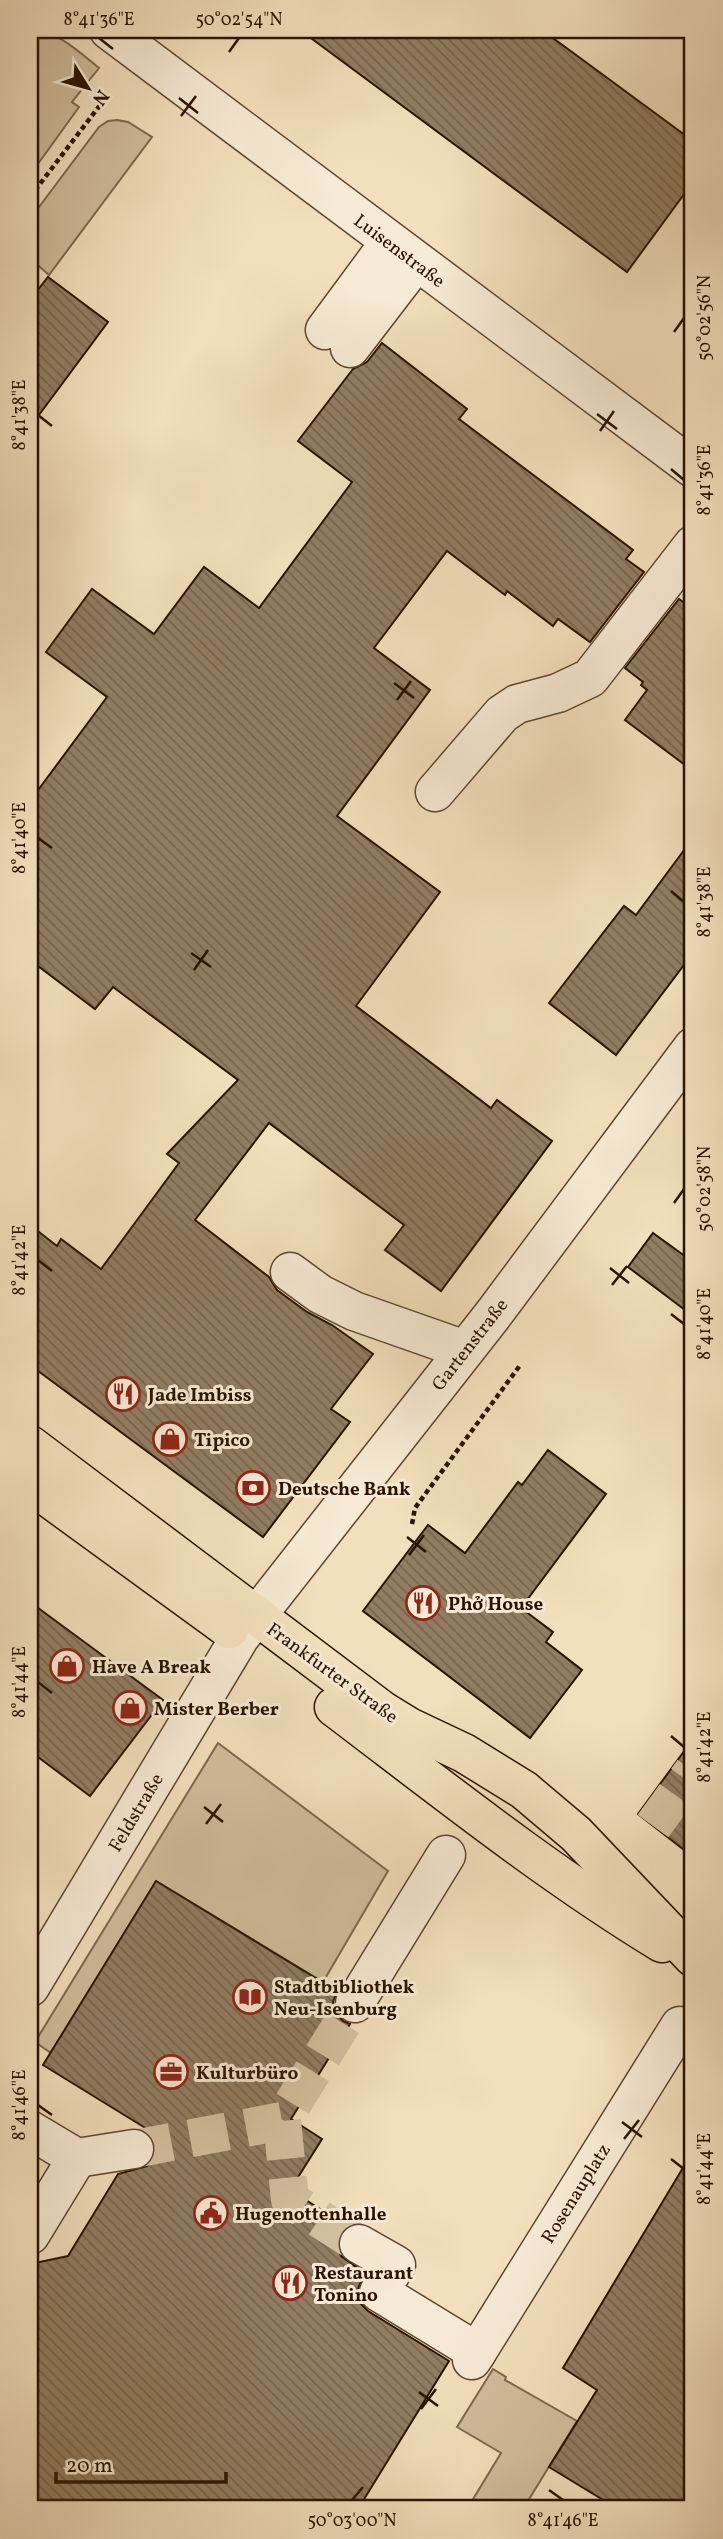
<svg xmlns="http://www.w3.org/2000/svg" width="723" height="2539" viewBox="0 0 723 2539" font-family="Vollkorn,serif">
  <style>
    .grass { fill: #d1bc9d; stroke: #7d684e; stroke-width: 2 }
    .building { fill: url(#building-back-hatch); stroke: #291300; stroke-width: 2 }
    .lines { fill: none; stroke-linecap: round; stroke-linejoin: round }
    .minor-tunnel { stroke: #d5c0a1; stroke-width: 38; stroke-dasharray: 38 19; stroke-linecap: butt }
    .minor-casing { stroke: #5c462f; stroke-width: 41 }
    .major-casing { stroke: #291300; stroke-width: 41 }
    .path { stroke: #291300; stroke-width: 4.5; stroke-dasharray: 5 3.5; stroke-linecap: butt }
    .minor { stroke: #f7ead4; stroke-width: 38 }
    .major { stroke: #f3dfbd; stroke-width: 38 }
    .ticks { fill: none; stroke: #291300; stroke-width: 2.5 }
    .labels { text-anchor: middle; stroke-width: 6; stroke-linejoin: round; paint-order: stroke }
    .street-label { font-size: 19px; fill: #291300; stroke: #f7ead4 }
    .poi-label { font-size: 19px; font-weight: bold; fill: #291300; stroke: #f7ead4; text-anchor: start }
    .neatline { fill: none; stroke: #291300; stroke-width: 2.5 }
    .ticks-label { font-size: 18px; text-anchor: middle; fill: #291300 }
  </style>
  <defs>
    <pattern id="building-back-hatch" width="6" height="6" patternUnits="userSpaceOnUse" patternTransform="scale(1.75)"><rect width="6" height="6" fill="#927d62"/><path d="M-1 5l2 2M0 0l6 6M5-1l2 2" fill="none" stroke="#77654e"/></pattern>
  </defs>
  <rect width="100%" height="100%" fill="#f3dfbd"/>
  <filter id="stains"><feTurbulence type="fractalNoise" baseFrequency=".00286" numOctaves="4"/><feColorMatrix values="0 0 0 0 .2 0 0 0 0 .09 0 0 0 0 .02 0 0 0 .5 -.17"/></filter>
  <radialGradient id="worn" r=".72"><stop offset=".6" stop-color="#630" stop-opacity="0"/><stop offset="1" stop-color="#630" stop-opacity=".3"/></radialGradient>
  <!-- grass -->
  <g class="grass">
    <path d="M30,30C57,30 78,51 99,68L72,102L79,107L30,175Z"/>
    <path d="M117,120L128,122L152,137L49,275L30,258V219L99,127L108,121Z"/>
    <path d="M218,1743L388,1871L323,1982L156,1881L51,2053L35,2042Z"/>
    <path d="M493,2369L506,2377L505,2380L577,2421L523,2509H467L501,2453L457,2427Z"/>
  </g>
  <!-- building -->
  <g class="building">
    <path d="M300,30H542L693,141V182L627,272Z"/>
    <path d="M48,277L108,322L30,427V300Z"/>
    <path d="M382,343L467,409L459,419L633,550L626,559L644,572L590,642L558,619L553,626L507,591L505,595L447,551L374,648L430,690L337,816L440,892L356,1006L491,1108L497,1100L552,1141L441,1291L385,1250L404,1225L269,1123L195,1220L269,1277L277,1290L307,1312L332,1325L373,1354L331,1409L350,1422L263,1537L30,1365V1225L57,1246L61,1239L101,1269L179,1163L167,1154L238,1080L113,987L95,1009L30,960V801L107,697L46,652L92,589L154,634L204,567L259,608L352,482L298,441L353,369L367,362Z"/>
    <path d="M679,599L693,609V771L625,720L647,690L641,685L643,682L625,668Z"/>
    <path d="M693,838V953L616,1055L549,1003L624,906L636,915Z"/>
    <path d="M653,1233L693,1262V1316L628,1267Z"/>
    <path d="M548,1450L606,1494L521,1608L553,1632L546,1642L582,1670L530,1738L363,1611L428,1525L465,1553L518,1482L522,1485Z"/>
    <path d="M30,1602L163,1700L90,1796L30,1751Z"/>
    <path d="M693,1739V1857L638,1814Z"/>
    <path d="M156,1881L337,1991L333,2002L336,2013L343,2021L350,2024L291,2119L322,2139L290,2190L347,2226L340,2234L337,2245L341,2256L365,2273L357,2291L360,2303L368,2311L449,2361L358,2509H30V2264L68,2256L118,2174L147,2166L154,2157L156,2146L151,2136L146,2131L147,2129L43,2065Z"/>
    <path d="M693,2151V2509H618L549,2467L597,2390L563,2368Z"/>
  </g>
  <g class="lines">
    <!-- minor-tunnel -->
    <g class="minor-tunnel">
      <path d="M653,1826L693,1771"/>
      <path d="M282,2121L290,2200L359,2244"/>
      <path d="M134,2149L282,2121L355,2003"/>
    </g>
    <!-- minor casing -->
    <g class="minor-casing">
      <g id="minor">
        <path d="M109,30L693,468"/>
        <path d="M325,330L390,242"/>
        <path d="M350,348L416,262"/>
        <path d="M435,792L502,714L517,704L558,693L590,678L693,545"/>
        <path d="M290,1272L320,1294L354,1311L465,1350"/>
        <path d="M30,1987L240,1637L492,1316L693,1047"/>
        <path d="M355,2003L446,1855"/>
        <path d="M30,2130L77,2158L134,2149"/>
        <path d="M30,2235L77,2158"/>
        <path d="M359,2244L396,2265L379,2292L477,2352"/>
        <path d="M472,2360L680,2026"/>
      </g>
    </g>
    <!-- major casing -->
    <g class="major-casing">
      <g id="major">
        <path d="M30,1445L383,1711L409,1727L464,1753L524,1790L576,1834L693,1957"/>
        <path d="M30,1484L229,1629"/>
        <path d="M334,1707C441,1788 547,1873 662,1943"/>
      </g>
    </g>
    <!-- path -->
    <g class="path">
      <path d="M30,197L104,100"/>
      <path d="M412,1524L415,1508L521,1364"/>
    </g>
    <!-- minor -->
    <use href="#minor" class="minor"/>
    <!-- major -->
    <use href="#major" class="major"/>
  </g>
  <!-- ticks -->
  <path class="ticks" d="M99,38L113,49M229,52L239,38M179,98L198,113M181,116L196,96M674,332L684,318M597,414L617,429M38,415L52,426M600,431L614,411M671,469L684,480M394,683L414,698M397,700L411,681M38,838L52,848M671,891L684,902M191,953L211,967M194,970L208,950M674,1203L684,1189M38,1260L52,1271M610,1268L629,1283M612,1285L627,1266M671,1314L684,1324M407,1537L426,1552M409,1555L424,1535M38,1682L52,1693M671,1736L684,1747M204,1807L223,1822M206,1824L221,1804M38,2105L52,2115M622,2122L642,2137M624,2139L639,2120M671,2159L684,2169M419,2392L438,2406M421,2409L436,2389M549,2490L563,2500M352,2500L363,2487"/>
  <!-- icons -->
  <defs>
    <g id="restaurant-ring" transform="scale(1.75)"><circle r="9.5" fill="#f7ead4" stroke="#8f2418" stroke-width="1.5"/><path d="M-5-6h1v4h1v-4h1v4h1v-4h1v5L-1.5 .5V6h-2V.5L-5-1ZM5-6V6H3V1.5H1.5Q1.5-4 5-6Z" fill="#8f2418"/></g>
    <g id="shop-ring" transform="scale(1.75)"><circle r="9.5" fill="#f7ead4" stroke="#8f2418" stroke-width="1.5"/><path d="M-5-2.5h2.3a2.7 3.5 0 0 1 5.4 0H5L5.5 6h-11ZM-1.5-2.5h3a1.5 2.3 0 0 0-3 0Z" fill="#8f2418"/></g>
    <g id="bank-ring" transform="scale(1.75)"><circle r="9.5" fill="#f7ead4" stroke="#8f2418" stroke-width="1.5"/><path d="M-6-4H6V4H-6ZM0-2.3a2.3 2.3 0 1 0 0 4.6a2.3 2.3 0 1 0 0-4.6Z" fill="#8f2418"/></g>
    <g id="library-ring" transform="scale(1.75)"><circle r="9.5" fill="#f7ead4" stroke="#8f2418" stroke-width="1.5"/><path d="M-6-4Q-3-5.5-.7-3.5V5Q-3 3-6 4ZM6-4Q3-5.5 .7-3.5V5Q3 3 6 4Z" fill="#8f2418"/></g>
    <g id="office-ring" transform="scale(1.75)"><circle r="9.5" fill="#f7ead4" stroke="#8f2418" stroke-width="1.5"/><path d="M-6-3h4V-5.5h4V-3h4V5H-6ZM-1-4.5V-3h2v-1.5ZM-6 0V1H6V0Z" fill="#8f2418"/></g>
    <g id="civic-ring" transform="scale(1.75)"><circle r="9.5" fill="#f7ead4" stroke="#8f2418" stroke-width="1.5"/><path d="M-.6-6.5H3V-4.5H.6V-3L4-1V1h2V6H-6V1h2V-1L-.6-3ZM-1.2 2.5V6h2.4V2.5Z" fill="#8f2418"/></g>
  </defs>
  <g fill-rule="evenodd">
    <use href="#restaurant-ring" x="123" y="1394"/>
    <use href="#shop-ring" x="170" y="1439"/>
    <use href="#bank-ring" x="253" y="1488"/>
    <use href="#restaurant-ring" x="423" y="1603"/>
    <use href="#shop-ring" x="67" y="1666"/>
    <use href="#shop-ring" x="130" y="1708"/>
    <use href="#library-ring" x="250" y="1997"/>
    <use href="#office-ring" x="171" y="2072"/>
    <use href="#civic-ring" x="211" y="2213"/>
    <use href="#restaurant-ring" x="290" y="2283"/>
  </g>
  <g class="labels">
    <!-- street labels -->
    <g class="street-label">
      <text transform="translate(400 250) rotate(37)" y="7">Luisenstraße</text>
      <text transform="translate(469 1344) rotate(-52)" y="7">Gartenstraße</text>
      <text transform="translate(333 1672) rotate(36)" y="7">Frankfurter Straße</text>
      <text transform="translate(135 1812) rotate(-59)" y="7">Feldstraße</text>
      <text transform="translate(575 2193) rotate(-58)" y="7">Rosenauplatz</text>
    </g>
    <!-- poi labels -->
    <g class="poi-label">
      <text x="148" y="1401">Jade Imbiss</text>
      <text x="194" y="1446">Tipico</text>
      <text x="278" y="1495">Deutsche Bank</text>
      <text x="448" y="1610">Phở House</text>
      <text x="92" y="1673">Have A Break</text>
      <text x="154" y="1715">Mister Berber</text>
      <text x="274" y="1993">Stadtbibliothek<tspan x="274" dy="22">Neu-Isenburg</tspan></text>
      <text x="196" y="2079">Kulturbüro</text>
      <text x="235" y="2220">Hugenottenhalle</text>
      <text x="314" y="2279">Restaurant<tspan x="314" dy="22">Tonino</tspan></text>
    </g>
  </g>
  <!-- margin -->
  <rect width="723" height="2539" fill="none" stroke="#f3dfbd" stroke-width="77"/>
  <!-- north arrow -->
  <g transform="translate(88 88) rotate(127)" stroke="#f7ead4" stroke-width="5" paint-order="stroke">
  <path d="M0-5L12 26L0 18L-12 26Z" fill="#291300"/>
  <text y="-10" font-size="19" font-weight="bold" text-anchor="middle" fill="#291300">N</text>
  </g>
  <!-- scale -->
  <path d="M56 2472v10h170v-10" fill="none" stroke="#291300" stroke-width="3.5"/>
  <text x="66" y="2472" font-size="21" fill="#291300" stroke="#f7ead4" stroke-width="5" paint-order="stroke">20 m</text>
  <rect x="38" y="38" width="646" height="2462" class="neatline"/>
  <g class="ticks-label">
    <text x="99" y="25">8°41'36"E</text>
    <text x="239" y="25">50°02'54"N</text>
    <text transform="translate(704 318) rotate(-90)" y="6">50°02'56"N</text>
    <text transform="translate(19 415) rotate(-90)" y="6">8°41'38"E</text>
    <text transform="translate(704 480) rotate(-90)" y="6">8°41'36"E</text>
    <text transform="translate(19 838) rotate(-90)" y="6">8°41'40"E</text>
    <text transform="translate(704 902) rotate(-90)" y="6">8°41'38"E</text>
    <text transform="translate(704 1189) rotate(-90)" y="6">50°02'58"N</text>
    <text transform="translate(19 1260) rotate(-90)" y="6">8°41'42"E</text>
    <text transform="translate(704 1324) rotate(-90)" y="6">8°41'40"E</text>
    <text transform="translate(19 1682) rotate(-90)" y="6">8°41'44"E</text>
    <text transform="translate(704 1747) rotate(-90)" y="6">8°41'42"E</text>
    <text transform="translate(19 2105) rotate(-90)" y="6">8°41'46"E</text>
    <text transform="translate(704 2169) rotate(-90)" y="6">8°41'44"E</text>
    <text x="352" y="2526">50°03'00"N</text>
    <text x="563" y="2526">8°41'46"E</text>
  </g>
  <rect width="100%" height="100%" filter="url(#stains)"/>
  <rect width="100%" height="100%" fill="url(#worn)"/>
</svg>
